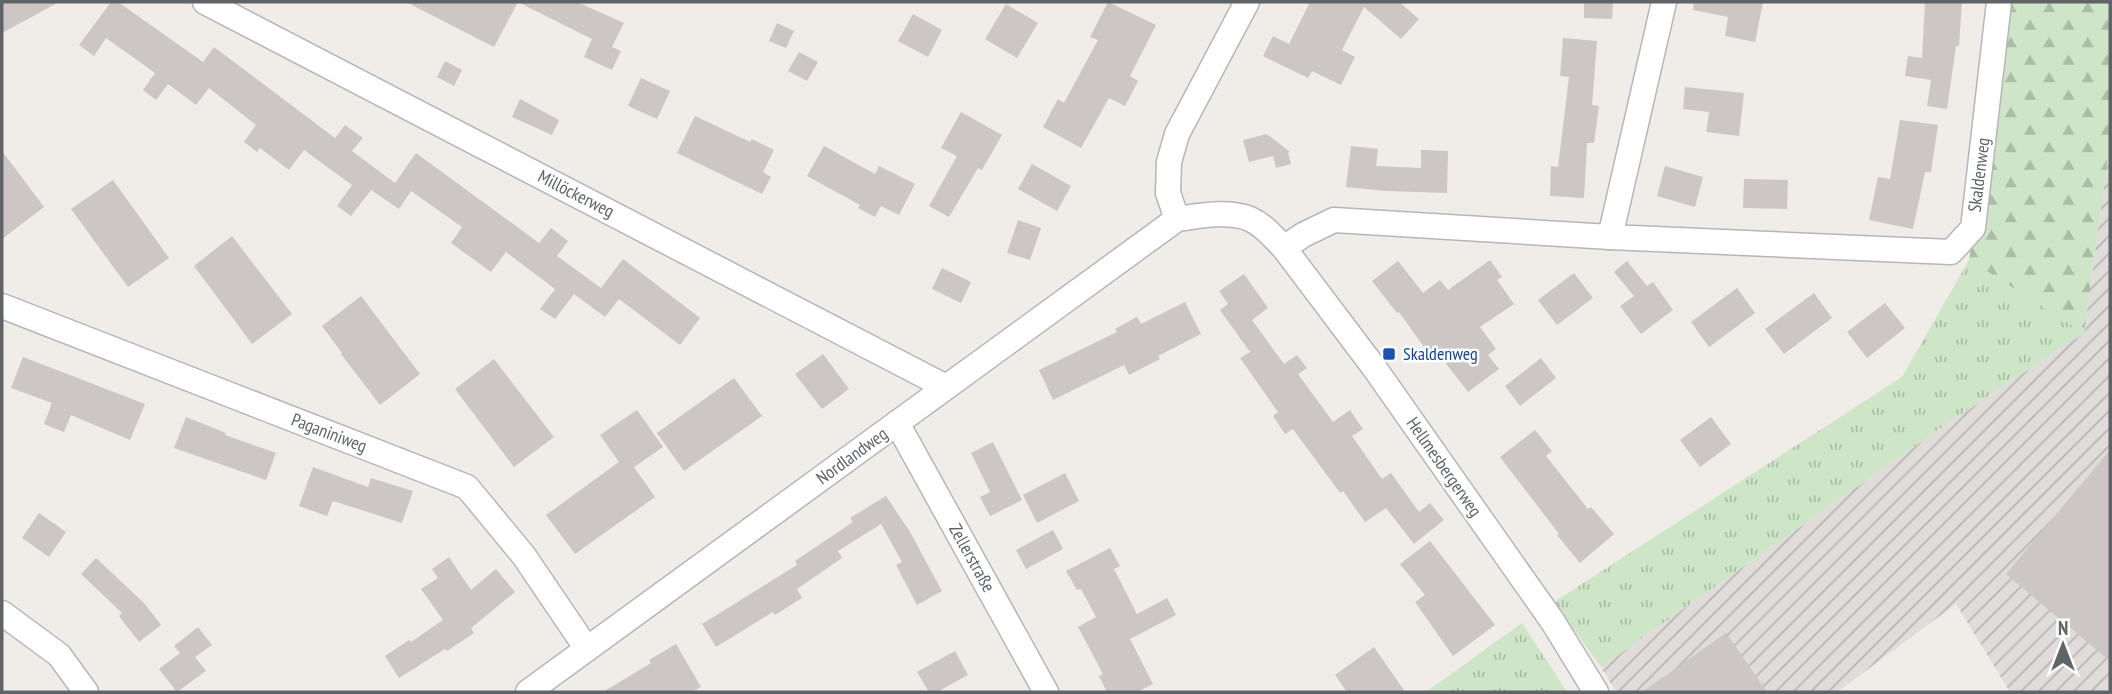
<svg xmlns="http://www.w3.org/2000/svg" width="2112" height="694" viewBox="0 0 2112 694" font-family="'PT Sans Narrow',sans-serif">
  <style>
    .industrial { fill: url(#industrial-furrows) }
    .forest { fill: url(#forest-firs) }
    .park { fill: url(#park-tufts) }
    .building { fill: #ccc7c5 }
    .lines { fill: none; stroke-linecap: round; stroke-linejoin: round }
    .minor-casing { stroke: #b3b7b9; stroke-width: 27 }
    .minor { stroke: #fff; stroke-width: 24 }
    .transit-dot { fill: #1a4fb4; stroke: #fff; stroke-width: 2.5 }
    .labels { text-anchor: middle; stroke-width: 5; stroke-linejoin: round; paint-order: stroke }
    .street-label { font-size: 18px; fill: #5f6567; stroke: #fff }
    .transit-label { font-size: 18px; fill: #164399; stroke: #fff; text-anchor: start }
  </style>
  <defs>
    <pattern id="industrial-furrows" width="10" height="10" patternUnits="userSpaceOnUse" patternTransform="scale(1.75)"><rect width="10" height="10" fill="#dfdcda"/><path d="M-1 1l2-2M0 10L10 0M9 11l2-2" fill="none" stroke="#b8b6b5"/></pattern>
    <pattern id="forest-firs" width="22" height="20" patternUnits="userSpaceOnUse" patternTransform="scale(1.75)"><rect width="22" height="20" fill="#cfe5c8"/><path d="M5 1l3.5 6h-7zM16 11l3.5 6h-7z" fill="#abbda6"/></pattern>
    <pattern id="park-tufts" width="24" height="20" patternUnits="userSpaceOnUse" patternTransform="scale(1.75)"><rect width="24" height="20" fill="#cfe5c8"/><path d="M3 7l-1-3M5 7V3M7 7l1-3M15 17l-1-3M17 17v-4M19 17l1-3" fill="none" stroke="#abbda6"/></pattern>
  </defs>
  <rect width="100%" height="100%" fill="#f0ece8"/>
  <!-- industrial -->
  <path class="industrial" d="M2110,142V692H2010L1956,604L1837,692H1616L1601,667L1945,425L2084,333Z"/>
  <!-- forest -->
  <path class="forest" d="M2006,2H2110V142L2084,333L1969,260Z"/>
  <!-- park -->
  <g class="park">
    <path d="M1969,260L2084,333L1945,425L1601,667L1554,602L1902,377Z"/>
    <path d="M1522,623L1567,692H1426Z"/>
  </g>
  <!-- building -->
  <g class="building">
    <path d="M2,2H59L2,33Z"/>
    <path d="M111,2H118L203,62L214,47L335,138L345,125L363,138L352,151L395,183L416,153L539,243L551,228L568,241L557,256L601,288L623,259L700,318L680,345L619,299L605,317L574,294L555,319L540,309L555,289L506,252L491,272L451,243L462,227L411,191L399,209L371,190L351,216L337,206L352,185L304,150L289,170L260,148L257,152L244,142L256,125L209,88L196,105L168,84L156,100L143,90L155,73L130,55L106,38L94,56L79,45Z"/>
    <path d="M406,2H518L494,47Z"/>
    <path d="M518,2H577L624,23L612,47L621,51L612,70L584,57L592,39Z"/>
    <path d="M1108,2L1156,25L1130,76L1138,81L1125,106L1109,98L1081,148L1043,127L1058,99L1064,103L1098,40L1090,37Z"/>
    <path d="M1310,2H1399L1419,19L1401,39L1364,7L1342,50L1355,57L1341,85L1312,71L1308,78L1263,56L1273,36L1289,44Z"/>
    <path d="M1584,2H1613L1612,19L1584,18Z"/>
    <path d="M1694,2H1763L1755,42L1725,36L1728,17L1693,10Z"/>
    <path d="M1925,2H1962L1959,46H1956L1947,109L1927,106L1931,80L1905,76L1908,56L1922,58Z"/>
    <path d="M1006,4L1038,23L1017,58L985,39Z"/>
    <path d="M913,14L942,30L928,57L898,41Z"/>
    <path d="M777,23L794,31L786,48L769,41Z"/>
    <path d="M1563,38L1597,41L1592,105L1599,106L1594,143H1587L1584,198L1550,196L1551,166L1558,167L1569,77L1560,76Z"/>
    <path d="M799,52L818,62L807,81L788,71Z"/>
    <path d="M445,61L462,70L454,86L437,77Z"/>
    <path d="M641,78L670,91L657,119L628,106Z"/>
    <path d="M1685,87L1744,93L1739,136L1706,132L1709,112L1683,109Z"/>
    <path d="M520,99L559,120L552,135L512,117Z"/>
    <path d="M961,112L1002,135L982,170L978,168L949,217L929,206L957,156L941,148Z"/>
    <path d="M695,116L750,142L752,139L774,150L763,172L771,177L762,194L677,153Z"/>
    <path d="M1900,120L1938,125L1931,172H1925L1913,229L1869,220L1878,177L1890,179Z"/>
    <path d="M1267,134L1290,152L1288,153L1291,164L1276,168L1273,156L1249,162L1243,140Z"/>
    <path d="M824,146L875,174L879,166L915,184L899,215L881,206L875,217L858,208L860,205L807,176Z"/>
    <path d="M1351,146L1378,149L1376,166L1421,168V150L1448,151L1447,193L1386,191L1346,187Z"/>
    <path d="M2,151L44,207L2,239Z"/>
    <path d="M1032,164L1071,186L1057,211L1018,189Z"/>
    <path d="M1665,166L1703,177L1695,207L1657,196Z"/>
    <path d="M1744,179L1788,180L1787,209L1743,208Z"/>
    <path d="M113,180L169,258L128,287L71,209Z"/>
    <path d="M1018,220L1041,228L1030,260L1007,253Z"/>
    <path d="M232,236L292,314L252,344L194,266Z"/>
    <path d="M1490,260L1502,277L1497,280L1514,304L1480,327L1496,349L1488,355L1499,369L1468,392L1441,357L1434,361L1399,312L1397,313L1372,281L1398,261L1423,293L1440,280L1448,290Z"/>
    <path d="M1627,261L1647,286L1653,282L1673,310L1641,334L1620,306L1634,296L1614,272Z"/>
    <path d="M942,268L971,282L961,303L932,289Z"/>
    <path d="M1574,273L1593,298L1557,325L1538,300Z"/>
    <path d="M1244,274L1268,308L1252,320L1284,364L1297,355L1307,368L1298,374L1333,422L1350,410L1363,429L1352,436L1382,479L1391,473L1419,512L1430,503L1444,520L1414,544L1386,508L1365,522L1343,491L1340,493L1293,429L1285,434L1273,416L1278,412L1240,358L1250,352L1220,310L1228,304L1219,291Z"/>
    <path d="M1737,288L1755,313L1709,347L1691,322Z"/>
    <path d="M1814,293L1832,318L1784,354L1765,329Z"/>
    <path d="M361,296L420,374L380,405L341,354L342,353L322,326Z"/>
    <path d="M1185,302L1201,334L1158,356L1160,359L1129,375L1124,365L1053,400L1039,370L1117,332L1115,329L1137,317L1141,324Z"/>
    <path d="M1885,303L1905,328L1867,358L1847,332Z"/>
    <path d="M823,354L849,389L822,409L795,374Z"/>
    <path d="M23,357L145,404L130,440L71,415L64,432L44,424L52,403L11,388Z"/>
    <path d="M1541,358L1556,378L1520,406L1505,386Z"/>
    <path d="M494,359L554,437L514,467L455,389Z"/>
    <path d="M734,378L762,416L684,471L657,433Z"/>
    <path d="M637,410L663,447L634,467L655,497L575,554L546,515L619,462L600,435Z"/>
    <path d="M186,417L226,433L225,435L276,453L266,480L174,448Z"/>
    <path d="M1711,417L1731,444L1700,467L1680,440Z"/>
    <path d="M1535,430L1552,451L1546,456L1588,509L1591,507L1614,534L1580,563L1557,535L1559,534L1500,457Z"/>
    <path d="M993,442L1022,500L990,516L980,497L990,492L971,453Z"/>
    <path d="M2110,450V661L2006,574Z"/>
    <path d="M313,467L368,487L371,478L413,491L402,523L333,501L327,516L299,506Z"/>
    <path d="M1065,473L1079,501L1037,523L1023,495Z"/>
    <path d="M886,496L910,532L942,591L917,605L896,565L902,562L881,524L838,551L842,558L797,589L802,598L775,615L773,612L716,647L702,624L797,565L795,561L853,522L850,518Z"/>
    <path d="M39,513L66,532L49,557L22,538Z"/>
    <path d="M1053,530L1063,549L1026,569L1016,550Z"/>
    <path d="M1430,541L1495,625L1453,656L1415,602L1425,595L1400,564Z"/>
    <path d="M1110,548L1120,566L1114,569L1137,614L1167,598L1176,615L1130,639L1153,684L1137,692H1107L1099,676L1103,674L1078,627L1096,617L1081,589L1077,590L1066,571Z"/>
    <path d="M449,557L471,590L496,569L515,592L471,628L474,633L447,651L445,649L399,678L385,656L409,640L411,642L443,620L421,589L438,578L432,569Z"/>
    <path d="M96,558L144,603L161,625L139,642L119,616L122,613L81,574Z"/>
    <path d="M198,627L212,645L195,657L206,671L177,692L159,669L180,653L174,646Z"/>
    <path d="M1726,633L1767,692H1642Z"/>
    <path d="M676,644L701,687L691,692H603L651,663L649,660Z"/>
    <path d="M1374,647L1405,692H1347L1335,675Z"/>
    <path d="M955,651L968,675L937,692H929L917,672Z"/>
  </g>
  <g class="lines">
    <!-- minor casing -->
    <g class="minor-casing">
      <g id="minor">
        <path d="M205,2L946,387"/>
        <path d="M1177,219L1168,193L1169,162L1177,134L1247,2"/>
        <path d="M1610,237L1664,2"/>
        <path d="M1284,248L1303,235L1334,220L1610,237L1951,252L1973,228L1999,2"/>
        <path d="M2,306L467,487L524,556L587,649"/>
        <path d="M897,423L1046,692"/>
        <path d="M2,613L59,655L86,692"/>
        <path d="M528,692L1177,219C1198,216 1229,210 1250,219C1264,225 1274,238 1284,248L1373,366L1553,622L1596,692"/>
      </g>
    </g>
    <!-- minor -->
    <use href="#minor" class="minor"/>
  </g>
  <!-- markers -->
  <rect class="transit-dot" x="1382" y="347" width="14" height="14" rx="3.5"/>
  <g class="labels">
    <!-- street labels -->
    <g class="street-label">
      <text transform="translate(1979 175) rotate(-83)" y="6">Skaldenweg</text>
      <text transform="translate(576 194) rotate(27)" y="6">Millöckerweg</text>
      <text transform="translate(329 433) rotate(21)" y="6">Paganiniweg</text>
      <text transform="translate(852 456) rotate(-36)" y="6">Nordlandweg</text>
      <text transform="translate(1444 467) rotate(55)" y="6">Hellmesbergerweg</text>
      <text transform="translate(972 558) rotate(61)" y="6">Zellerstraße</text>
    </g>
    <!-- transit labels -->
    <g class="transit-label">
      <text x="1403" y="360">Skaldenweg</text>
    </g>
  </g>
  <!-- border -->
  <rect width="2112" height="694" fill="none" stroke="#5f6567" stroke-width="7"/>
  <!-- north arrow -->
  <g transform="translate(2063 645)" stroke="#ffffff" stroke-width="5" paint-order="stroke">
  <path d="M0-5L12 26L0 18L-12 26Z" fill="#5f6567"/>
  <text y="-10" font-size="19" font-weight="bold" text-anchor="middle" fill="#5f6567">N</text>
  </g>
</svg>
